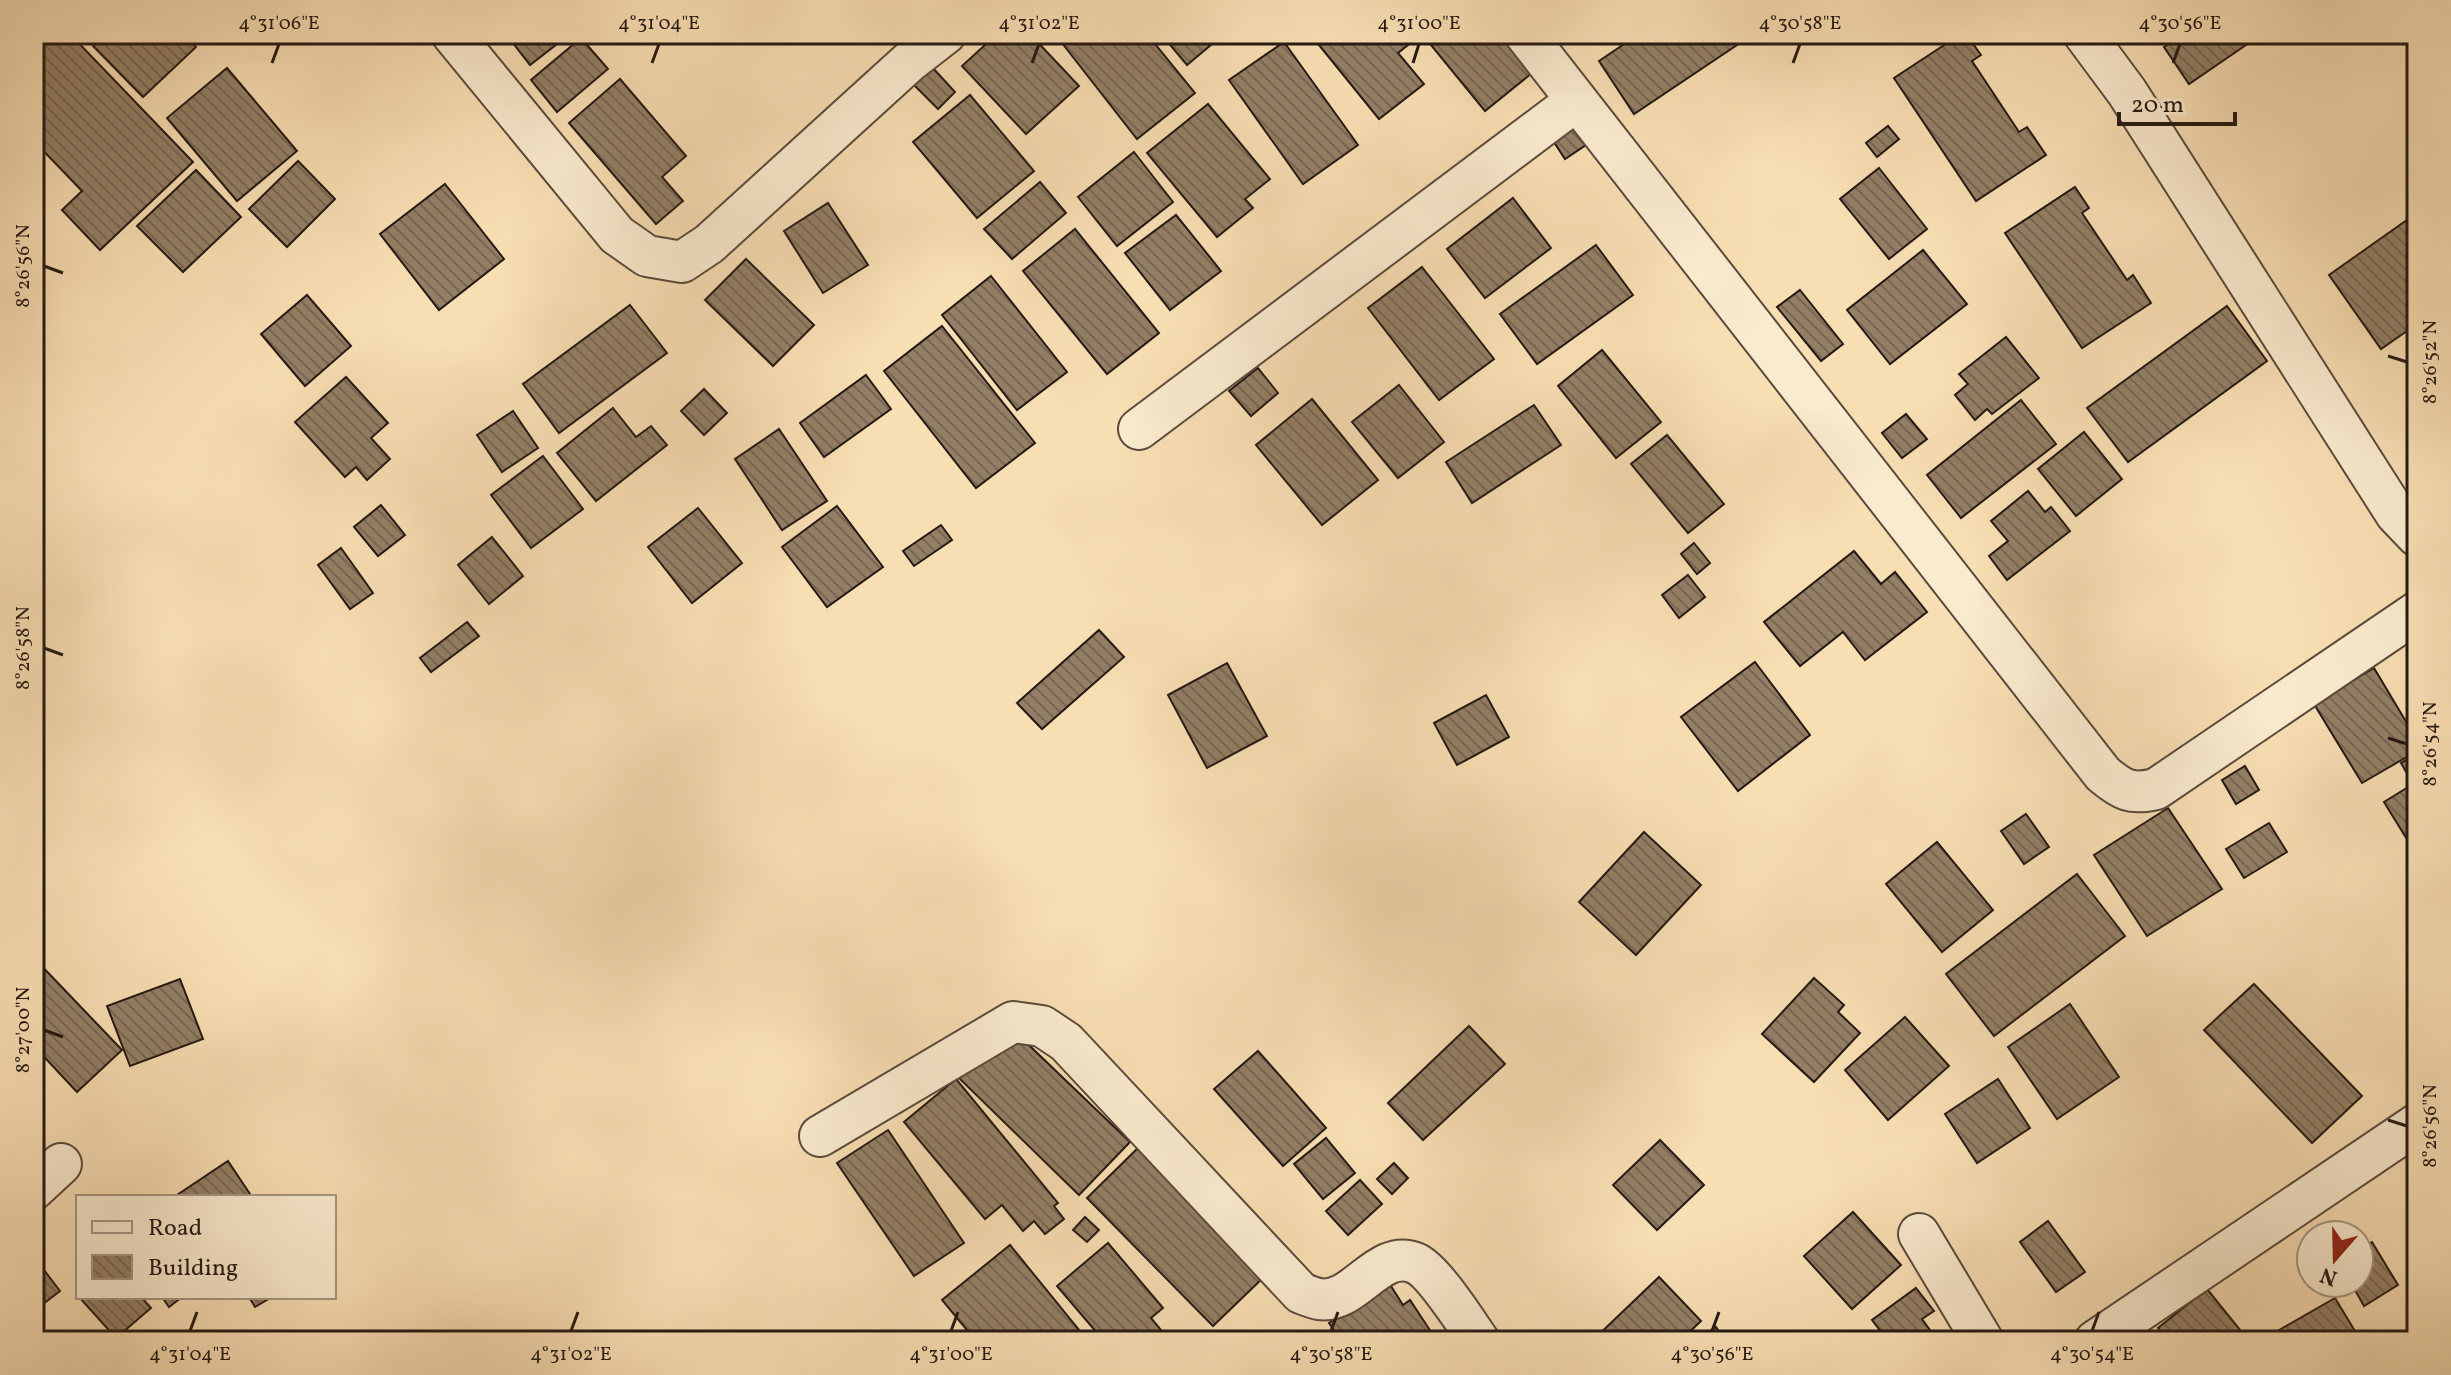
<svg xmlns="http://www.w3.org/2000/svg" width="2451" height="1375" viewBox="0 0 2451 1375" font-family="Vollkorn,serif">
  <style>
    .building { fill: url(#building-back-hatch); stroke: #251913; stroke-width: 2 }
    .lines { fill: none; stroke-linecap: round; stroke-linejoin: round }
    .street-casing { stroke: #5a4a3b; stroke-width: 44 }
    .street { stroke: #faeace; stroke-width: 40 }
    .ticks { fill: none; stroke: #251913; stroke-width: 3 }
    .neatline { fill: none; stroke: #251913; stroke-width: 3 }
    .ticks-label { font-size: 20px; text-anchor: middle; fill: #251913 }
  </style>
  <defs>
    <pattern id="building-back-hatch" width="6" height="6" patternUnits="userSpaceOnUse" patternTransform="scale(2)"><rect width="6" height="6" fill="#937f66"/><path d="M-1 5l2 2M0 0l6 6M5-1l2 2" fill="none" stroke="#786753"/></pattern>
  </defs>
  <rect width="100%" height="100%" fill="#f8deb3"/>
  <filter id="stains"><feTurbulence type="fractalNoise" baseFrequency=".0025" numOctaves="4"/><feColorMatrix values="0 0 0 0 .2 0 0 0 0 .09 0 0 0 0 .02 0 0 0 .5 -.17"/></filter>
  <radialGradient id="worn" r=".72"><stop offset=".6" stop-color="#630" stop-opacity="0"/><stop offset="1" stop-color="#630" stop-opacity=".3"/></radialGradient>
  <!-- building -->
  <g class="building">
    <path d="M50,34H70L193,162L100,250L62,210L82,191L34,141V49Z"/>
    <path d="M106,34H184L196,47L143,97L93,46Z"/>
    <path d="M506,34H570L530,65Z"/>
    <path d="M997,34H1030L1079,86L1026,134L962,66Z"/>
    <path d="M1055,34H1147L1195,93L1137,139Z"/>
    <path d="M1161,34H1224L1187,65Z"/>
    <path d="M1310,34H1399L1408,45L1398,53L1424,84L1379,119Z"/>
    <path d="M1422,34H1508L1537,69L1485,111Z"/>
    <path d="M1639,34H1733L1740,43L1634,114L1599,61Z"/>
    <path d="M1961,34H1966L1981,55L1972,61L2019,132L2027,127L2046,155L1976,201L1894,78Z"/>
    <path d="M2183,34H2262L2189,84L2164,47Z"/>
    <path d="M581,38L608,69L557,112L531,80Z"/>
    <path d="M1284,42L1358,145L1303,184L1229,80Z"/>
    <path d="M932,67L955,92L938,109L914,85Z"/>
    <path d="M227,68L297,151L237,201L167,118Z"/>
    <path d="M620,79L686,156L662,177L683,201L656,224L569,123Z"/>
    <path d="M970,95L1034,171L977,218L913,142Z"/>
    <path d="M1208,104L1270,179L1245,199L1253,208L1217,237L1147,153Z"/>
    <path d="M1576,123L1589,143L1565,159L1552,139Z"/>
    <path d="M1888,126L1899,139L1877,157L1866,143Z"/>
    <path d="M1134,152L1173,202L1117,246L1078,197Z"/>
    <path d="M298,161L335,199L287,247L249,209Z"/>
    <path d="M1879,168L1927,229L1889,259L1840,199Z"/>
    <path d="M196,170L241,217L183,272L137,226Z"/>
    <path d="M1040,182L1066,213L1012,259L984,229Z"/>
    <path d="M445,184L504,259L439,310L380,234Z"/>
    <path d="M2075,187L2089,208L2082,213L2127,280L2133,275L2151,303L2082,348L2005,233Z"/>
    <path d="M1513,198L1551,248L1485,298L1447,249Z"/>
    <path d="M828,203L868,265L823,293L784,231Z"/>
    <path d="M1176,215L1221,271L1170,310L1125,253Z"/>
    <path d="M2407,220L2417,235V324L2381,349L2329,275Z"/>
    <path d="M1075,229L1159,333L1107,374L1023,271Z"/>
    <path d="M1596,245L1633,295L1537,364L1500,314Z"/>
    <path d="M1923,250L1967,304L1890,364L1847,310Z"/>
    <path d="M746,259L814,325L773,366L705,300Z"/>
    <path d="M1422,267L1494,359L1439,400L1368,308Z"/>
    <path d="M991,276L1067,372L1017,410L942,315Z"/>
    <path d="M1800,290L1843,344L1821,361L1777,307Z"/>
    <path d="M307,295L351,346L305,386L261,334Z"/>
    <path d="M630,305L667,353L559,433L523,384Z"/>
    <path d="M2227,306L2267,361L2128,462L2087,408Z"/>
    <path d="M942,326L1035,443L976,488L884,371Z"/>
    <path d="M2006,337L2039,378L1992,414L1987,409L1975,420L1955,395L1968,384L1959,374Z"/>
    <path d="M1602,350L1661,422L1616,458L1558,386Z"/>
    <path d="M1258,368L1278,393L1251,416L1229,391Z"/>
    <path d="M866,375L891,409L824,457L800,423Z"/>
    <path d="M346,377L388,423L371,438L390,459L367,480L356,467L345,477L295,422Z"/>
    <path d="M1399,385L1444,442L1398,478L1352,422Z"/>
    <path d="M704,389L727,413L704,435L681,411Z"/>
    <path d="M1312,399L1378,480L1322,525L1256,445Z"/>
    <path d="M2021,400L2056,444L1961,518L1927,475Z"/>
    <path d="M1534,405L1561,445L1472,503L1446,462Z"/>
    <path d="M613,408L636,437L651,426L667,445L596,501L557,453Z"/>
    <path d="M513,411L538,448L502,472L477,435Z"/>
    <path d="M1906,414L1927,439L1902,458L1882,433Z"/>
    <path d="M779,429L827,501L782,530L735,459Z"/>
    <path d="M2084,432L2122,479L2076,516L2038,469Z"/>
    <path d="M1667,435L1724,504L1688,533L1631,464Z"/>
    <path d="M543,456L583,509L531,548L491,495Z"/>
    <path d="M2028,491L2045,512L2051,507L2070,531L2007,580L1989,556L2008,541L1991,521Z"/>
    <path d="M381,505L405,535L378,556L354,527Z"/>
    <path d="M837,506L883,567L827,607L782,547Z"/>
    <path d="M698,508L742,563L692,603L648,547Z"/>
    <path d="M941,525L952,540L914,566L903,551Z"/>
    <path d="M492,537L523,576L489,604L458,565Z"/>
    <path d="M1694,543L1710,563L1697,574L1681,554Z"/>
    <path d="M341,548L373,593L350,609L318,565Z"/>
    <path d="M1854,551L1881,584L1895,572L1927,612L1865,660L1843,632L1800,666L1764,622Z"/>
    <path d="M1688,575L1705,597L1679,618L1662,595Z"/>
    <path d="M467,622L479,636L431,672L420,658Z"/>
    <path d="M1099,630L1124,657L1042,729L1017,703Z"/>
    <path d="M1755,662L1810,735L1738,791L1681,717Z"/>
    <path d="M1227,663L1267,736L1207,768L1168,695Z"/>
    <path d="M2374,668L2417,740V751L2362,783L2314,704Z"/>
    <path d="M1486,695L1509,737L1457,765L1434,723Z"/>
    <path d="M2417,754V853L2416,854L2384,802L2413,784L2401,763Z"/>
    <path d="M2245,766L2259,790L2236,804L2222,780Z"/>
    <path d="M2168,808L2222,889L2147,936L2094,855Z"/>
    <path d="M2026,814L2049,847L2024,864L2001,831Z"/>
    <path d="M2269,823L2287,852L2244,878L2226,849Z"/>
    <path d="M1644,832L1701,885L1636,955L1579,902Z"/>
    <path d="M1937,842L1993,910L1942,952L1886,884Z"/>
    <path d="M2077,874L2125,936L1994,1036L1946,974Z"/>
    <path d="M35,959L122,1050L77,1092L34,1046Z"/>
    <path d="M1814,978L1844,1005L1838,1012L1860,1033L1814,1082L1762,1034Z"/>
    <path d="M180,979L203,1039L130,1066L107,1006Z"/>
    <path d="M2254,984L2362,1096L2312,1143L2204,1030Z"/>
    <path d="M2070,1004L2119,1077L2057,1119L2008,1047Z"/>
    <path d="M1905,1017L1949,1066L1888,1120L1845,1070Z"/>
    <path d="M1469,1026L1505,1064L1423,1140L1388,1103Z"/>
    <path d="M1010,1027L1130,1142L1079,1195L959,1078Z"/>
    <path d="M1258,1051L1326,1128L1283,1166L1214,1089Z"/>
    <path d="M956,1079L1058,1203L1054,1206L1064,1219L1045,1234L1034,1221L1023,1231L1002,1205L985,1219L904,1122Z"/>
    <path d="M1998,1079L2030,1128L1977,1163L1945,1114Z"/>
    <path d="M888,1130L964,1243L914,1276L837,1163Z"/>
    <path d="M1326,1138L1355,1173L1323,1199L1294,1164Z"/>
    <path d="M1660,1140L1704,1185L1657,1230L1613,1185Z"/>
    <path d="M1140,1146L1266,1275L1213,1326L1087,1198Z"/>
    <path d="M228,1161L252,1197H174Z"/>
    <path d="M1394,1163L1408,1178L1392,1194L1377,1179Z"/>
    <path d="M1360,1180L1382,1204L1348,1235L1326,1211Z"/>
    <path d="M1853,1212L1901,1265L1852,1309L1804,1256Z"/>
    <path d="M1085,1217L1099,1230L1087,1242L1073,1230Z"/>
    <path d="M2048,1221L2085,1272L2056,1292L2020,1242Z"/>
    <path d="M2372,1242L2398,1285L2364,1306L2351,1283H2359V1249Z"/>
    <path d="M1108,1243L1163,1308L1151,1318L1161,1330L1147,1341H1104L1057,1286Z"/>
    <path d="M1010,1245L1084,1336L1078,1341H976L942,1300Z"/>
    <path d="M34,1257L60,1291L34,1311Z"/>
    <path d="M1659,1277L1701,1321L1680,1341H1592Z"/>
    <path d="M1389,1283L1403,1305L1410,1300L1437,1341H1341L1329,1323Z"/>
    <path d="M1916,1288L1934,1311L1922,1319L1938,1341H1888L1872,1320Z"/>
    <path d="M2207,1289L2249,1341H2169L2158,1328Z"/>
    <path d="M79,1297H141L151,1308L116,1338Z"/>
    <path d="M162,1297H182L169,1307Z"/>
    <path d="M249,1297H272L255,1307Z"/>
    <path d="M2335,1298L2361,1341H2279L2274,1333Z"/>
    <path d="M1716,1327L1725,1341H1695Z"/>
  </g>
  <g class="lines">
    <!-- street casing -->
    <g class="street-casing">
      <g id="street">
        <path d="M452,34L617,235L647,256L682,262L709,244L909,62L945,34"/>
        <path d="M1525,34L2103,774C2122,790 2131,795 2156,789L2417,612"/>
        <path d="M2084,34L2127,92L2396,514L2417,536"/>
        <path d="M1139,429L1576,101"/>
        <path d="M820,1136L1013,1022L1042,1026L1066,1042L1301,1293C1306,1295 1313,1298 1319,1299C1355,1305 1378,1248 1415,1263C1433,1270 1467,1324 1479,1341"/>
        <path d="M34,1189L61,1164"/>
        <path d="M1919,1234L1983,1341"/>
        <path d="M2095,1341L2417,1124"/>
      </g>
    </g>
    <!-- street -->
    <use href="#street" class="street"/>
  </g>
  <!-- ticks -->
  <path class="ticks" d="M272,63L279,44M652,63L659,44M1032,63L1039,44M1413,63L1419,44M1793,63L1800,44M2173,63L2180,44M44,266L63,273M2388,356L2407,362M44,648L63,655M2388,738L2407,744M44,1030L63,1037M2388,1120L2407,1126M190,1331L197,1312M571,1331L578,1312M951,1331L958,1312M1331,1331L1338,1312M1712,1331L1719,1312M2092,1331L2099,1312"/>
  <!-- margin -->
  <rect width="2451" height="1375" fill="none" stroke="#f8deb3" stroke-width="88"/>
  <!-- legend -->
  <rect x="76" y="1195" width="260" height="104" fill="#faeace" stroke="#a59683" stroke-width="2"/>
  <rect x="92" y="1221" width="40" height="12" fill="#faeace" stroke="#a59683" stroke-width="2"/>
  <text x="148" y="1235" font-size="24" fill="#251913">Road</text>
  <rect x="92" y="1255" width="40" height="24" fill="url(#building-back-hatch)" stroke="#a59683" stroke-width="2"/>
  <text x="148" y="1275" font-size="24" fill="#251913">Building</text>
  <!-- north arrow -->
  <g transform="translate(2335 1259) rotate(200)"><circle r="38" fill="#faeace" stroke="#a59683" stroke-width="2"/>
  <path d="M0-6L14 30L0 20L-14 30Z" fill="#8f2418"/>
  <text y="-12" font-size="22" font-weight="bold" text-anchor="middle" fill="#251913">N</text>
  </g>
  <!-- scale -->
  <path d="M2119 112v12h116v-12" fill="none" stroke="#251913" stroke-width="4"/>
  <text x="2131" y="112" font-size="24" fill="#251913" stroke="#faeace" stroke-width="6" paint-order="stroke">20 m</text>
  <rect x="44" y="44" width="2363" height="1287" class="neatline"/>
  <g class="ticks-label">
    <text x="279" y="29">4°31'06"E</text>
    <text x="659" y="29">4°31'04"E</text>
    <text x="1039" y="29">4°31'02"E</text>
    <text x="1419" y="29">4°31'00"E</text>
    <text x="1800" y="29">4°30'58"E</text>
    <text x="2180" y="29">4°30'56"E</text>
    <text transform="translate(22 266) rotate(-90)" y="7">8°26'56"N</text>
    <text transform="translate(2429 362) rotate(-90)" y="7">8°26'52"N</text>
    <text transform="translate(22 648) rotate(-90)" y="7">8°26'58"N</text>
    <text transform="translate(2429 744) rotate(-90)" y="7">8°26'54"N</text>
    <text transform="translate(22 1030) rotate(-90)" y="7">8°27'00"N</text>
    <text transform="translate(2429 1126) rotate(-90)" y="7">8°26'56"N</text>
    <text x="190" y="1360">4°31'04"E</text>
    <text x="571" y="1360">4°31'02"E</text>
    <text x="951" y="1360">4°31'00"E</text>
    <text x="1331" y="1360">4°30'58"E</text>
    <text x="1712" y="1360">4°30'56"E</text>
    <text x="2092" y="1360">4°30'54"E</text>
  </g>
  <rect width="100%" height="100%" filter="url(#stains)"/>
  <rect width="100%" height="100%" fill="url(#worn)"/>
</svg>
